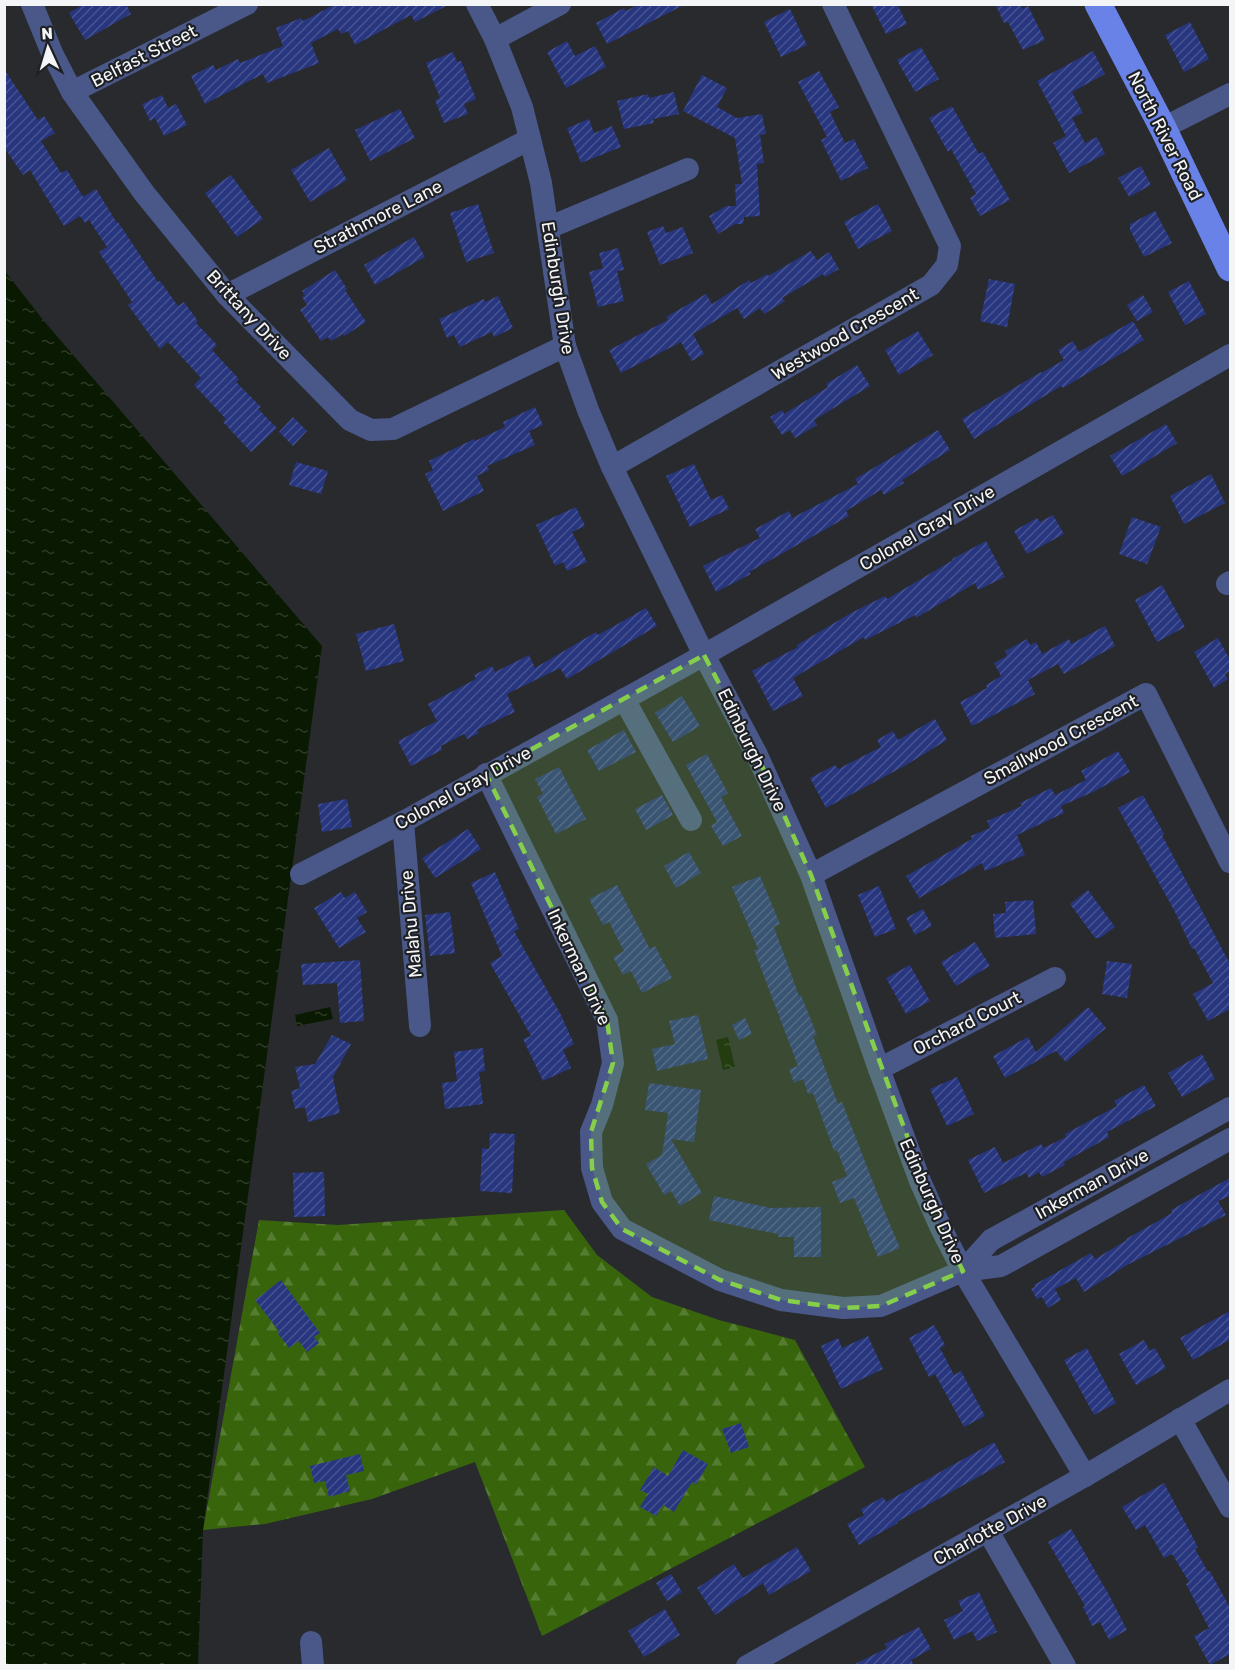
<svg xmlns="http://www.w3.org/2000/svg" width="1235" height="1670" viewBox="0 0 1235 1670" font-family="Rubik,sans-serif">
  <style>
    .forest { fill: url(#forest-firs) }
    .water { fill: url(#water-ripples) }
    .building { fill: url(#building-hatch) }
    .lines { fill: none; stroke-linecap: round; stroke-linejoin: round }
    .minor { stroke: #495889; stroke-width: 22 }
    .major { stroke: #6882e8; stroke-width: 27 }
    .marked { fill: #86cf4b; fill-opacity: 0.2; stroke: #86cf4b; stroke-width: 4.5; stroke-dasharray: 12 8; stroke-linejoin: round }
    .labels { text-anchor: middle; stroke-width: 4.5; stroke-linejoin: round; paint-order: stroke }
    .street-label { font-size: 18px; fill: #f3f5f7; stroke: #1f2024 }
  </style>
  <defs>
    <pattern id="forest-firs" width="22" height="20" patternUnits="userSpaceOnUse" patternTransform="scale(1.5)"><rect width="22" height="20" fill="#38650c"/><path d="M5 1l3.5 6h-7zM16 11l3.5 6h-7z" fill="#557c30"/></pattern>
    <pattern id="water-ripples" width="26" height="14" patternUnits="userSpaceOnUse" patternTransform="scale(1.5)"><rect width="26" height="14" fill="#0a1902"/><path d="M2 4q2-2 4 0t4 0M15 11q2-2 4 0t4 0" fill="none" stroke="#2e3b28"/></pattern>
    <pattern id="building-hatch" width="6" height="6" patternUnits="userSpaceOnUse" patternTransform="scale(1.5)"><rect width="6" height="6" fill="#27367e"/><path d="M-1 1l2-2M0 6l6-6M5 7l2-2" fill="none" stroke="#475491"/></pattern>
  </defs>
  <rect width="100%" height="100%" fill="#282a2e"/>
  <!-- forest -->
  <path class="forest" d="M564,1210L597,1255L652,1297L719,1320L795,1340L865,1467L542,1636L475,1462L372,1499L265,1524L203,1530L259,1220L338,1225Z"/>
  <!-- water -->
  <g class="water">
    <path d="M4,270L44,321L322,646L203,1530L198,1665H5Z"/>
    <path d="M330,1007L333,1019L297,1026L295,1015Z"/>
    <path d="M728,1037L735,1067L723,1070L716,1040Z"/>
  </g>
  <!-- building -->
  <g class="building">
    <path d="M84,4H126L131,14L85,40L69,13Z"/>
    <path d="M336,4H450L415,22L411,15L355,45L348,31L341,34L338,29L311,43L319,63L267,83L263,74L205,104L191,76L213,65L216,70L238,59L240,63L283,46L276,28L301,18L303,21Z"/>
    <path d="M639,4H686L607,44L596,23L624,8L626,11Z"/>
    <path d="M871,4H897L907,24L886,34Z"/>
    <path d="M995,4H1020L1022,9L1028,6L1045,40L1023,50L1008,22L1004,23Z"/>
    <path d="M790,9L807,45L781,57L764,22Z"/>
    <path d="M1190,22L1209,59L1184,72L1165,35Z"/>
    <path d="M567,41L575,56L595,46L606,67L566,88L547,52Z"/>
    <path d="M921,47L939,79L915,92L897,60Z"/>
    <path d="M1093,51L1105,74L1072,92L1083,113L1072,118L1085,143L1097,137L1105,154L1069,173L1053,143L1066,136L1037,81Z"/>
    <path d="M453,52L457,62L461,61L476,99L464,104L468,114L444,123L435,100L440,98L426,63Z"/>
    <path d="M4,69L38,120L44,116L55,133L41,141L61,173L67,170L83,197L96,189L117,223L118,222L158,282L160,281L178,306L184,302L198,321L196,323L217,345L212,350L239,379L236,382L261,407L258,409L277,428L251,452L223,422L226,419L194,385L201,378L168,342L160,349L128,305L132,302L99,252L107,247L89,220L85,223L80,216L64,226L30,170L23,175L4,147Z"/>
    <path d="M819,71L839,107L830,112L845,143L854,139L868,168L841,181L821,140L827,137L798,82Z"/>
    <path d="M702,75L727,88L717,107L737,118L762,114L766,134L760,135L764,163L757,164L760,216L744,217L743,224H735L718,234L709,216L726,206H736L735,184H742L735,138L683,111Z"/>
    <path d="M674,92L679,114L653,119L654,123L624,129L617,101L648,94L649,98Z"/>
    <path d="M162,95L168,108L176,104L187,125L164,136L155,118L150,121L142,104Z"/>
    <path d="M952,106L979,154L983,152L1010,200L980,216L970,198L976,194L951,149L948,152L929,118Z"/>
    <path d="M400,109L415,138L370,161L355,130Z"/>
    <path d="M589,119L594,133L612,126L621,147L581,163L567,128Z"/>
    <path d="M329,148L347,180L310,202L291,170Z"/>
    <path d="M1141,166L1151,185L1129,197L1118,178Z"/>
    <path d="M231,175L263,219L237,237L205,193Z"/>
    <path d="M478,204L494,253L466,262L450,213Z"/>
    <path d="M878,204L892,231L858,249L844,222Z"/>
    <path d="M1155,211L1172,243L1144,257L1130,230V224Z"/>
    <path d="M663,226L666,233L683,227L693,253L660,265L647,232Z"/>
    <path d="M414,237L425,257L375,285L364,265Z"/>
    <path d="M618,248L624,270L617,271L624,301L598,307L589,272L603,268L599,253Z"/>
    <path d="M811,251L817,260L829,252L839,269L825,277L823,274L782,298L785,301L764,314L760,308L744,319L737,308L693,334L704,354L692,361L681,342L621,373L609,350L668,320L666,317L706,294L712,304L749,280L751,283L767,274L768,276Z"/>
    <path d="M335,270L347,289L345,290L366,322L344,336L343,334L331,341L328,337L321,341L300,310L307,305L302,297L305,296L302,291Z"/>
    <path d="M989,279L1015,284L1007,327L980,321Z"/>
    <path d="M1189,281L1206,314L1185,325L1168,292Z"/>
    <path d="M1143,295L1153,312L1137,321L1127,305Z"/>
    <path d="M498,296L513,328L494,337L492,332L460,347L454,335L447,338L439,319L484,299L485,302Z"/>
    <path d="M1133,321L1144,340L1063,388L1061,386L974,439L962,419L1041,372V373L1064,360L1058,350L1073,341L1079,352Z"/>
    <path d="M918,331L933,355L899,375L885,350Z"/>
    <path d="M857,365L870,386L814,420L817,425L795,438L790,430L782,435L770,417L782,410L784,414L828,387L826,384Z"/>
    <path d="M535,407L543,425L529,431L535,445L487,466L489,470L477,476L484,491L443,511L425,474L433,470L429,461L474,439L475,441L505,427L503,422Z"/>
    <path d="M293,417L307,431L293,446L279,432Z"/>
    <path d="M1166,424L1177,443L1122,476L1110,456Z"/>
    <path d="M938,430L950,450L902,480L904,483L884,495L881,490L846,511L849,516L749,572L751,574L716,592L703,566L760,538L755,529L789,511L792,518L858,484L855,479Z"/>
    <path d="M296,462L328,471L321,494L289,485Z"/>
    <path d="M694,464L711,500L722,495L729,509L690,527L666,476Z"/>
    <path d="M1211,474L1225,503L1184,524L1170,496Z"/>
    <path d="M576,507L585,526L572,532L587,562L567,571L563,562L555,566L536,525Z"/>
    <path d="M1053,515L1064,534L1027,554L1014,531L1037,518L1040,522Z"/>
    <path d="M1132,517L1161,527L1147,564L1119,554Z"/>
    <path d="M986,541L1005,577L978,590L975,583L916,618L915,615L865,640L864,637L793,678L803,696L773,711L752,671L798,647L797,645L851,613L885,596L887,599L953,560L952,559Z"/>
    <path d="M1162,585L1185,627L1157,642L1135,600Z"/>
    <path d="M646,608L657,626L567,679L560,668L507,694L515,712L477,730L479,733L467,739L464,734L441,746L442,750L411,766L398,741L437,721L428,704L476,679L474,675L492,666L495,672L529,655L535,668L596,632L598,635Z"/>
    <path d="M394,624L404,661L366,671L356,634Z"/>
    <path d="M1105,626L1115,646L1064,674L1058,664L1028,680L1035,694L972,726L960,702L987,688L986,685L1001,676L994,663L1007,656L1005,651L1027,639L1030,645L1036,642L1042,654L1069,639L1071,644Z"/>
    <path d="M1218,638L1230,660V671L1225,674L1228,679L1214,688L1194,652Z"/>
    <path d="M682,696L700,726L673,742L655,713Z"/>
    <path d="M935,719L947,740L906,765L826,808L810,778L835,765L838,769L881,747L877,740L893,731L898,740Z"/>
    <path d="M624,730L636,752L599,771L587,750Z"/>
    <path d="M1118,751L1130,772L1093,792L1061,806L1064,813L1017,835L1025,855L985,871L982,863L919,898L906,876L972,839L971,836L990,828L987,821L1022,806L1020,803L1051,788L1055,795L1086,780L1081,771Z"/>
    <path d="M707,754L728,793L721,797L742,836L723,846L711,826L717,822L686,765Z"/>
    <path d="M559,767L586,819L556,834L537,797L543,794L535,779Z"/>
    <path d="M662,795L673,815L646,830L635,809Z"/>
    <path d="M1143,795L1164,834L1162,835L1230,964V1009L1208,1021L1193,994L1213,983L1194,948L1192,949L1176,914L1118,808Z"/>
    <path d="M347,799L352,827L322,832L318,804Z"/>
    <path d="M468,829L481,849L435,878L422,858Z"/>
    <path d="M689,852L701,873L676,888L664,866Z"/>
    <path d="M495,872L519,929L514,931L561,1015L574,1044L563,1050L571,1068L543,1081L523,1039L531,1036L490,963L502,956L471,883Z"/>
    <path d="M760,876L780,924L774,927L799,996L801,995L817,1035L813,1036L838,1104L842,1102L883,1208L900,1248L878,1257L854,1198L840,1203L832,1182L847,1176L837,1150L834,1151L813,1093L808,1094L803,1079L794,1083L789,1069L798,1066L754,950L758,949L732,887Z"/>
    <path d="M617,885L650,949L655,946L672,978L642,993L631,971L623,975L613,957L624,951L609,922L603,925L589,899Z"/>
    <path d="M879,886L896,929L875,937L858,895Z"/>
    <path d="M1088,890L1115,927L1100,938H1095L1070,904Z"/>
    <path d="M341,892L345,898L355,892L367,912L357,918L366,932L339,948L314,908Z"/>
    <path d="M1033,900L1036,934L995,938L993,914L1006,913L1005,902Z"/>
    <path d="M923,909L932,926L915,935L906,918Z"/>
    <path d="M450,912L455,953L430,956L425,915Z"/>
    <path d="M975,942L990,966L956,986L941,962Z"/>
    <path d="M360,960L364,1021L340,1023L337,983L303,985L301,964Z"/>
    <path d="M1107,961L1132,964L1127,998L1102,994Z"/>
    <path d="M910,965L930,1001L906,1014L886,978Z"/>
    <path d="M1088,1007L1106,1028L1066,1062L1056,1051L1005,1078L993,1056L1028,1037L1036,1052Z"/>
    <path d="M698,1015L708,1059L657,1071L652,1049L675,1044L669,1021Z"/>
    <path d="M745,1018L752,1034L739,1040L732,1025Z"/>
    <path d="M332,1035L351,1044L333,1077L340,1113L308,1122L305,1107L295,1109L291,1091L300,1088L295,1067L315,1064Z"/>
    <path d="M483,1048L485,1071L479,1072L483,1104L445,1109L442,1083L457,1081L454,1052Z"/>
    <path d="M1202,1054L1215,1079L1182,1097L1168,1073Z"/>
    <path d="M957,1077L974,1114L947,1126L930,1089Z"/>
    <path d="M649,1083L701,1090L694,1142L671,1139L702,1193L680,1206L671,1191L664,1195L646,1164L662,1155L668,1113L645,1110Z"/>
    <path d="M1144,1085L1156,1106L1107,1132L1109,1137L1064,1162L1065,1165L1042,1177L1039,1172L1029,1178L1026,1173L984,1193L968,1160L995,1147L1003,1163L1041,1144L1043,1148L1066,1137L1065,1134L1117,1106L1114,1101Z"/>
    <path d="M490,1133L515,1134L512,1193L480,1191L482,1148L489,1149Z"/>
    <path d="M324,1172L325,1216L294,1217L293,1173Z"/>
    <path d="M1230,1178V1196L1218,1201L1226,1215L1127,1265L1084,1292L1076,1278L1055,1289L1061,1300L1048,1308L1042,1297L1037,1299L1031,1289L1035,1287L1034,1285L1091,1253L1095,1259L1127,1240L1126,1239L1172,1213L1171,1210Z"/>
    <path d="M714,1196L771,1208L821,1207V1257H794V1237H778V1234L709,1220Z"/>
    <path d="M281,1280L320,1333L314,1337L319,1343L307,1352L299,1341L289,1348L277,1332L279,1331L255,1300Z"/>
    <path d="M1230,1311V1340L1193,1360L1180,1338Z"/>
    <path d="M934,1325L945,1345L940,1348L954,1375L961,1371L985,1416L964,1427L935,1374L929,1377L909,1338Z"/>
    <path d="M868,1336L883,1369L841,1389L821,1346L838,1338L842,1348Z"/>
    <path d="M1144,1340L1150,1351L1155,1348L1166,1368L1136,1385L1119,1354Z"/>
    <path d="M1087,1348L1116,1403L1094,1415L1064,1360Z"/>
    <path d="M741,1423L749,1447L731,1453L722,1429Z"/>
    <path d="M994,1442L1005,1462L897,1522L898,1523L859,1545L847,1524L864,1515L861,1509L883,1497L886,1502Z"/>
    <path d="M683,1450L708,1464L696,1485L692,1482L674,1512L663,1505L656,1516L640,1507L648,1494L640,1490L654,1467L668,1476Z"/>
    <path d="M360,1454L364,1471L346,1475L350,1491L329,1497L325,1481L314,1483L310,1466Z"/>
    <path d="M1164,1483L1198,1547L1195,1549L1208,1572L1210,1571L1230,1608V1654L1210,1665L1194,1636L1209,1628L1186,1584L1189,1582L1172,1554L1164,1558L1145,1525L1136,1530L1122,1507Z"/>
    <path d="M1071,1529L1109,1595L1127,1630L1109,1640L1100,1622L1092,1626L1083,1607L1085,1606L1048,1542Z"/>
    <path d="M797,1547L811,1571L769,1595L763,1583L715,1615L697,1588L734,1564L743,1578Z"/>
    <path d="M671,1574L682,1592L667,1601L656,1583Z"/>
    <path d="M979,1592L997,1632L977,1641L972,1631L954,1640L944,1620L963,1611L958,1601Z"/>
    <path d="M665,1609L680,1635L644,1657L628,1631Z"/>
    <path d="M919,1627L931,1649L911,1660L914,1665H853L887,1648L885,1644Z"/>
  </g>
  <g class="lines">
    <!-- minor -->
    <g class="minor">
      <path d="M32,4L52,53L72,92L144,193L227,295L350,420L371,430L393,429L565,346"/>
      <path d="M477,4L495,39L522,107L541,183L565,346L588,410L612,467L704,655L757,755L811,875L879,1069L920,1181L941,1228L963,1271L1085,1476"/>
      <path d="M495,39L560,4"/>
      <path d="M72,92L247,4"/>
      <path d="M1163,128L1230,94"/>
      <path d="M548,228L688,169"/>
      <path d="M227,295L530,139"/>
      <path d="M612,467L931,285L947,265L950,246L833,4"/>
      <path d="M1227,584L1230,582"/>
      <path d="M624,699L691,820"/>
      <path d="M486,774L607,1020L613,1063L602,1105L591,1132L592,1168L602,1202L622,1229L720,1280L781,1300L843,1308L881,1306L963,1271L1001,1266L1230,1139"/>
      <path d="M403,822L420,1026"/>
      <path d="M301,874L403,822L704,655L1230,355"/>
      <path d="M811,875L1146,694L1230,862"/>
      <path d="M879,1069L1055,978"/>
      <path d="M963,1271L991,1240L1230,1108"/>
      <path d="M1180,1419L1230,1507"/>
      <path d="M988,1531L1065,1666"/>
      <path d="M311,1642L313,1666"/>
      <path d="M747,1666L1085,1476L1230,1390"/>
    </g>
    <!-- major -->
    <path class="major" d="M1098,4L1163,128L1230,268"/>
  </g>
  <!-- marked area -->
  <path class="marked" d="M704,655L757,755L811,875L941,1228L963,1271L881,1306L843,1308L781,1300L720,1280L622,1229L602,1202L592,1168L591,1132L613,1063L607,1020L486,774Z"/>
  <g class="labels">
    <!-- street labels -->
    <g class="street-label">
      <text transform="translate(144 56) rotate(-27)" y="6">Belfast Street</text>
      <text transform="translate(1165 136) rotate(63)" y="6">North River Road</text>
      <text transform="translate(378 217) rotate(-27)" y="6">Strathmore Lane</text>
      <text transform="translate(558 288) rotate(81)" y="6">Edinburgh Drive</text>
      <text transform="translate(249 315) rotate(47)" y="6">Brittany Drive</text>
      <text transform="translate(845 334) rotate(-30)" y="6">Westwood Crescent</text>
      <text transform="translate(927 528) rotate(-30)" y="6">Colonel Gray Drive</text>
      <text transform="translate(1061 740) rotate(-28)" y="6">Smallwood Crescent</text>
      <text transform="translate(752 750) rotate(64)" y="6">Edinburgh Drive</text>
      <text transform="translate(463 788) rotate(-29)" y="6">Colonel Gray Drive</text>
      <text transform="translate(411 924) rotate(-95)" y="6">Malahu Drive</text>
      <text transform="translate(579 967) rotate(65)" y="6">Inkerman Drive</text>
      <text transform="translate(967 1023) rotate(-27)" y="6">Orchard Court</text>
      <text transform="translate(1092 1184) rotate(-29)" y="6">Inkerman Drive</text>
      <text transform="translate(932 1201) rotate(66)" y="6">Edinburgh Drive</text>
      <text transform="translate(990 1530) rotate(-29)" y="6">Charlotte Drive</text>
    </g>
  </g>
  <!-- border -->
  <rect width="1235" height="1670" fill="none" stroke="#f3f5f7" stroke-width="12"/>
  <!-- north arrow -->
  <g transform="translate(48 48) rotate(356)" stroke="#1f2024" stroke-width="4.5" paint-order="stroke">
  <path d="M0-4.5L10 22L0 15L-10 22Z" fill="#f3f5f7"/>
  <text y="-9" font-size="16" font-weight="bold" text-anchor="middle" fill="#f3f5f7">N</text>
  </g>
</svg>
